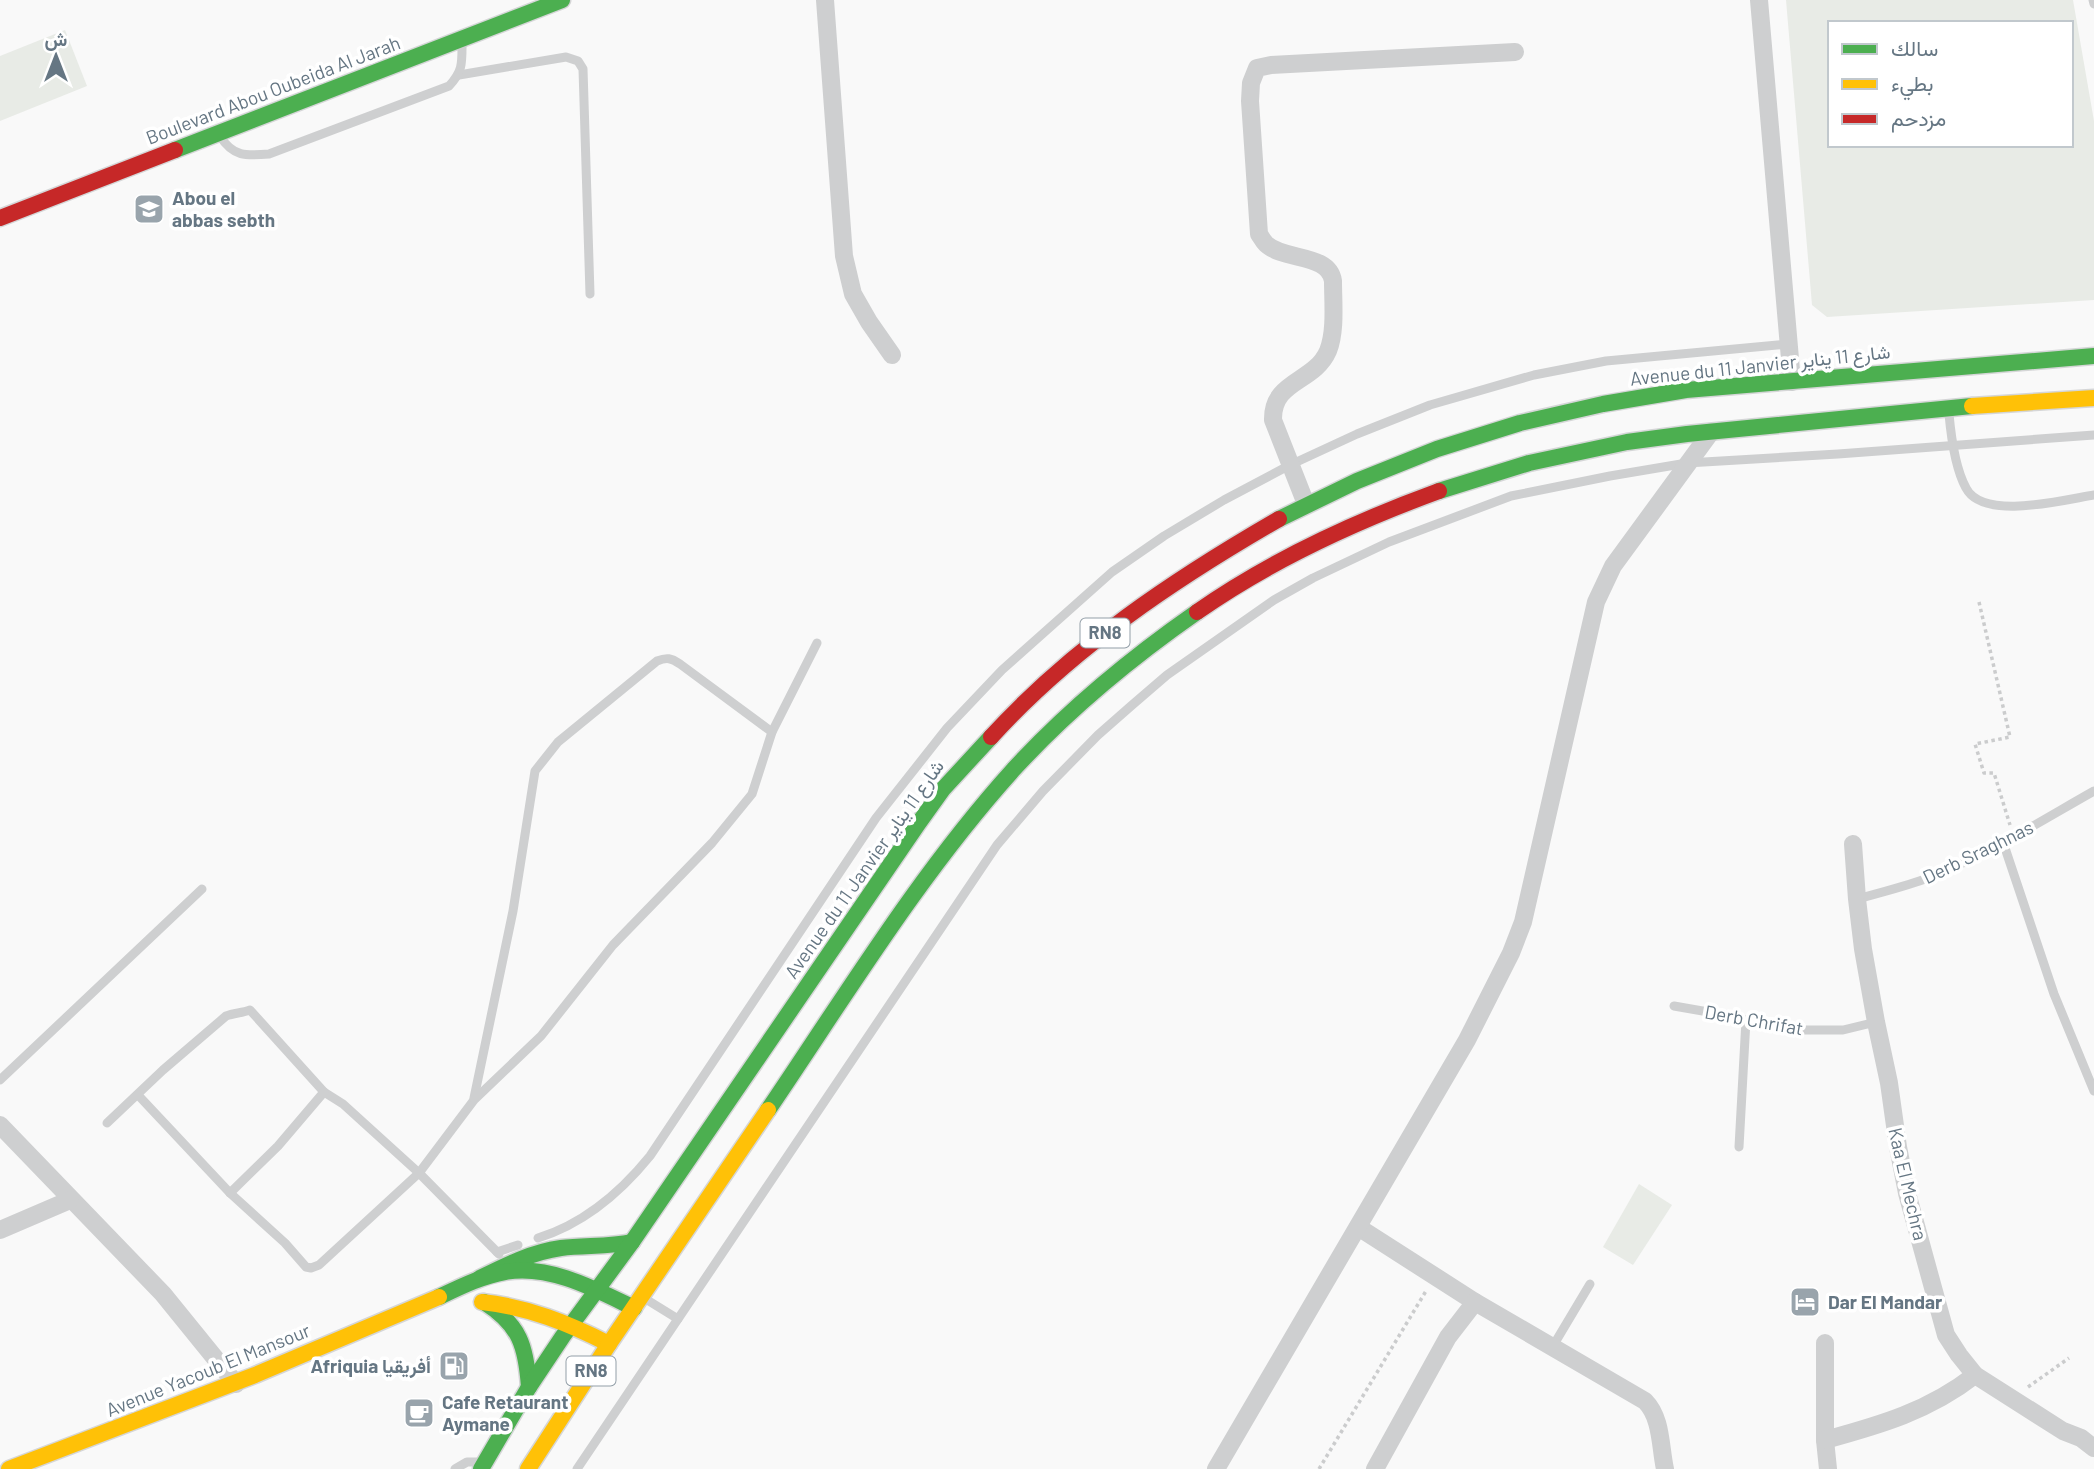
<svg xmlns="http://www.w3.org/2000/svg" width="2094" height="1469" viewBox="0 0 2094 1469" font-family="Barlow,Vazirmatn,sans-serif">
  <style>
    .green { fill: #e8ebe6; fill-rule: evenodd }
    .lines { fill: none; stroke-linecap: round; stroke-linejoin: round }
    .fast-casing { stroke: #d5d6d7; stroke-width: 19 }
    .slow-casing { stroke: #d5d6d7; stroke-width: 19 }
    .jam-casing { stroke: #d5d6d7; stroke-width: 19 }
    .path { stroke: #cbcccd; stroke-width: 3.5; stroke-dasharray: 3.5 3.5; stroke-linecap: butt }
    .lane { stroke: #cecfd0; stroke-width: 9 }
    .street { stroke: #cecfd0; stroke-width: 18 }
    .fast { stroke: #4caf50; stroke-width: 16 }
    .slow { stroke: #ffc107; stroke-width: 16 }
    .jam { stroke: #c62828; stroke-width: 16 }
    .labels { text-anchor: middle; stroke-width: 7; stroke-linejoin: round; paint-order: stroke }
    .shield { fill: #fff; stroke: #939fa8; stroke-width: 2 }
    .shield-label { font-size: 18px; font-weight: bold; fill: #657683 }
    .street-label { font-size: 19px; fill: #657683; stroke: #fff }
    .poi-label { font-size: 19px; font-weight: bold; fill: #657683; stroke: #fff; text-anchor: start }
  </style>
  <rect width="100%" height="100%" fill="#f9f9f9"/>
  <!-- green -->
  <g class="green">
    <path d="M1786,0H2073L2094,121V300L1827,317L1812,305ZM1830,23H2071V145H1830Z"/>
    <path d="M65,30L87,86L0,121V56Z"/>
    <path d="M1639,1184L1672,1205L1633,1265L1603,1247Z"/>
  </g>
  <g class="lines">
    <!-- fast casing -->
    <g class="fast-casing">
      <g id="fast">
        <path d="M175,150L562,0"/>
        <path d="M1439,491L1529,463L1627,442L1687,434L1972,406"/>
        <path d="M1279,519L1357,481L1437,449L1520,423L1603,404L1686,390L2094,356"/>
        <path d="M768,1110C846,995 920,873 1013,770C1068,710 1131,658 1197,612"/>
        <path d="M480,1278C506,1265 532,1252 561,1248C585,1245 609,1247 632,1242"/>
        <path d="M439,1297C460,1287 482,1276 505,1272C549,1264 595,1289 634,1308"/>
        <path d="M484,1302C520,1325 526,1346 529,1387"/>
        <path d="M481,1469L529,1387L563,1336L632,1242L918,824L943,789L991,737"/>
      </g>
    </g>
    <!-- slow casing -->
    <g class="slow-casing">
      <g id="slow">
        <path d="M1972,406L2094,398"/>
        <path d="M482,1302C528,1307 568,1323 609,1344"/>
        <path d="M9,1469L255,1375L439,1297"/>
        <path d="M528,1469L609,1344L768,1110"/>
      </g>
    </g>
    <!-- jam casing -->
    <g class="jam-casing">
      <g id="jam">
        <path d="M0,218L175,150"/>
        <path d="M1197,612C1271,560 1354,522 1439,491"/>
        <path d="M991,737C1073,647 1175,579 1279,519"/>
      </g>
    </g>
    <!-- path -->
    <g class="path">
      <path d="M1979,602L2010,737L1975,744L1984,773H1994L2010,825"/>
      <path d="M2028,1387L2069,1358"/>
      <path d="M1319,1469L1426,1291"/>
    </g>
    <!-- lane -->
    <g class="lane">
      <path d="M2093,0L2094,4"/>
      <path d="M459,75L566,57L578,61L583,69L590,294"/>
      <path d="M220,136C233,157 246,156 269,154L449,86C463,71 462,63 462,43"/>
      <path d="M1949,414C1951,436 1955,468 1966,488C1983,521 2063,500 2094,495"/>
      <path d="M2003,842L2054,994L2094,1091"/>
      <path d="M1857,899C1879,893 1903,887 1925,879C1984,857 2039,822 2094,791"/>
      <path d="M1674,1006L1731,1016L1768,1026L1804,1030H1843L1876,1022"/>
      <path d="M0,1080L202,889"/>
      <path d="M138,1095L230,1193L285,1243L306,1267L311,1268L319,1265L419,1173L474,1100L541,1036L613,945L712,843L752,794L772,732L817,643"/>
      <path d="M474,1098L513,911L535,771L558,742L657,661C667,657 671,658 680,664L772,732"/>
      <path d="M107,1123L163,1070L226,1016C234,1013 242,1013 250,1010L324,1092L343,1104L419,1173L499,1254"/>
      <path d="M1739,1147L1746,1020"/>
      <path d="M230,1193L278,1146L324,1092"/>
      <path d="M538,1238C583,1224 620,1193 650,1156L876,818L947,728L1002,670L1112,572L1164,536L1224,500L1290,465L1357,434L1430,405L1534,375L1606,361L1789,344"/>
      <path d="M497,1252L518,1245"/>
      <path d="M644,1298L678,1319"/>
      <path d="M1553,1346L1590,1284"/>
      <path d="M455,1469L467,1462H477"/>
      <path d="M577,1469L997,845L1043,791L1098,735L1131,706L1167,675L1274,600L1313,578L1389,542L1511,496L1610,476L1687,463L1838,454L2094,435"/>
    </g>
    <!-- street -->
    <g class="street">
      <path d="M825,0L844,256L853,294L869,322L892,355"/>
      <path d="M1759,0L1792,382"/>
      <path d="M1306,504L1273,420C1272,380 1314,383 1328,351C1336,331 1333,303 1333,281C1329,253 1284,261 1266,244C1263,241 1261,237 1259,234L1250,101L1251,83L1257,68L1271,65L1515,52"/>
      <path d="M1853,844L1857,899L1863,949L1876,1022L1889,1083L1898,1147L1907,1193L1946,1335L1959,1355L1975,1375L2063,1431L2081,1438L2094,1448"/>
      <path d="M0,1125L163,1294L236,1384"/>
      <path d="M1358,1227L1475,1302"/>
      <path d="M0,1230L70,1200"/>
      <path d="M1825,1343V1440L1828,1469"/>
      <path d="M1825,1440C1880,1425 1929,1411 1975,1375"/>
      <path d="M1216,1469L1467,1040L1511,953L1523,922L1596,602L1613,566L1711,432"/>
      <path d="M1375,1469L1448,1337L1475,1302L1645,1401C1662,1418 1660,1447 1665,1469"/>
    </g>
    <!-- fast -->
    <use href="#fast" class="fast"/>
    <!-- slow -->
    <use href="#slow" class="slow"/>
    <!-- jam -->
    <use href="#jam" class="jam"/>
  </g>
  <!-- icons -->
  <defs>
    <g id="school-square" transform="scale(1.575)"><rect x="-9" y="-9" width="18" height="18" rx="4" fill="#99a4ac" stroke="#fff"/><path d="M0-5L7-2L0 1L-7-2ZM-4 1L0 2.5L4 1V4Q0 6-4 4Z" fill="#fff"/></g>
    <g id="hotel-square" transform="scale(1.575)"><rect x="-9" y="-9" width="18" height="18" rx="4" fill="#99a4ac" stroke="#fff"/><path d="M-6-4.5h1.5V1H6V5H4.5V3h-9V5H-6ZM-4 0a1.8 1.8 0 1 1 3.6 0ZM.5 0V-2.5h3Q6-2.5 6 0Z" fill="#fff"/></g>
    <g id="fuel-square" transform="scale(1.575)"><rect x="-9" y="-9" width="18" height="18" rx="4" fill="#99a4ac" stroke="#fff"/><path d="M-5.5-6h7V0h2V4h1.3V-2.5L3-4.5l.8-.8L6-3V5H2.5V1h-1V6h-7ZM-4.2-4.7v3.2H.2V-4.7Z" fill="#fff"/></g>
    <g id="cafe-square" transform="scale(1.575)"><rect x="-9" y="-9" width="18" height="18" rx="4" fill="#99a4ac" stroke="#fff"/><path d="M-5.5-4.5H6V0H3Q3 3.5 0 3.5H-2.5Q-5.5 3.5-5.5 0ZM3-3.2v2h1.7v-2ZM-6 4.5H4V6H-6Z" fill="#fff"/></g>
  </defs>
  <g fill-rule="evenodd">
    <use href="#school-square" x="149" y="209"/>
    <use href="#hotel-square" x="1805" y="1302"/>
    <use href="#fuel-square" x="454" y="1366"/>
    <use href="#cafe-square" x="419" y="1413"/>
  </g>
  <g class="labels">
    <!-- shield labels -->
    <g class="shield">
      <rect x="1080.5" y="618.5" width="49" height="29" rx="5"/>
      <rect x="566.5" y="1356.5" width="49" height="29" rx="5"/>
    </g>
    <g class="shield-label">
      <text x="1105" y="639">RN8</text>
      <text x="591" y="1377">RN8</text>
    </g>
    <!-- street labels -->
    <g class="street-label">
      <text transform="translate(273 90) rotate(-21)" y="7">Boulevard Abou Oubeida Al Jarah</text>
      <text transform="translate(1760 365) rotate(-6)" y="7">Avenue du 11 Janvier شارع 11 يناير</text>
      <text transform="translate(1978 852) rotate(-26)" y="7">Derb Sraghnas</text>
      <text transform="translate(864 869) rotate(-55)" y="7">Avenue du 11 Janvier شارع 11 يناير</text>
      <text transform="translate(1754 1020) rotate(10)" y="7">Derb Chrifat</text>
      <text transform="translate(1908 1184) rotate(77)" y="7">Kaa El Mechra</text>
      <text transform="translate(208 1370) rotate(-22)" y="7">Avenue Yacoub El Mansour</text>
    </g>
    <!-- poi labels -->
    <g class="poi-label">
      <text x="172" y="205">Abou el<tspan x="172" dy="22">abbas sebth</tspan></text>
      <text x="1828" y="1309">Dar El Mandar</text>
      <text x="431" y="1373" text-anchor="end">Afriquia أفريقيا</text>
      <text x="442" y="1409">Cafe Retaurant<tspan x="442" dy="22">Aymane</tspan></text>
    </g>
  </g>
  <!-- legend -->
  <rect x="1828" y="21" width="245" height="126" fill="#ffffff" stroke="#c1c8cd" stroke-width="2"/>
  <rect x="1842" y="44" width="35" height="10" fill="#4caf50" stroke="#c1c8cd" stroke-width="2"/>
  <text x="1891" y="56" font-size="21" fill="#657683">سالك</text>
  <rect x="1842" y="79" width="35" height="10" fill="#ffc107" stroke="#c1c8cd" stroke-width="2"/>
  <text x="1891" y="91" font-size="21" fill="#657683">بطيء</text>
  <rect x="1842" y="114" width="35" height="10" fill="#c62828" stroke="#c1c8cd" stroke-width="2"/>
  <text x="1891" y="126" font-size="21" fill="#657683">مزدحم</text>
  <!-- north arrow -->
  <g transform="translate(56 56)" stroke="#ffffff" stroke-width="5" paint-order="stroke">
  <path d="M0-5L12 26L0 18L-12 26Z" fill="#657683"/>
  <text y="-10" font-size="19" font-weight="bold" text-anchor="middle" fill="#657683">ش</text>
  </g>
</svg>
